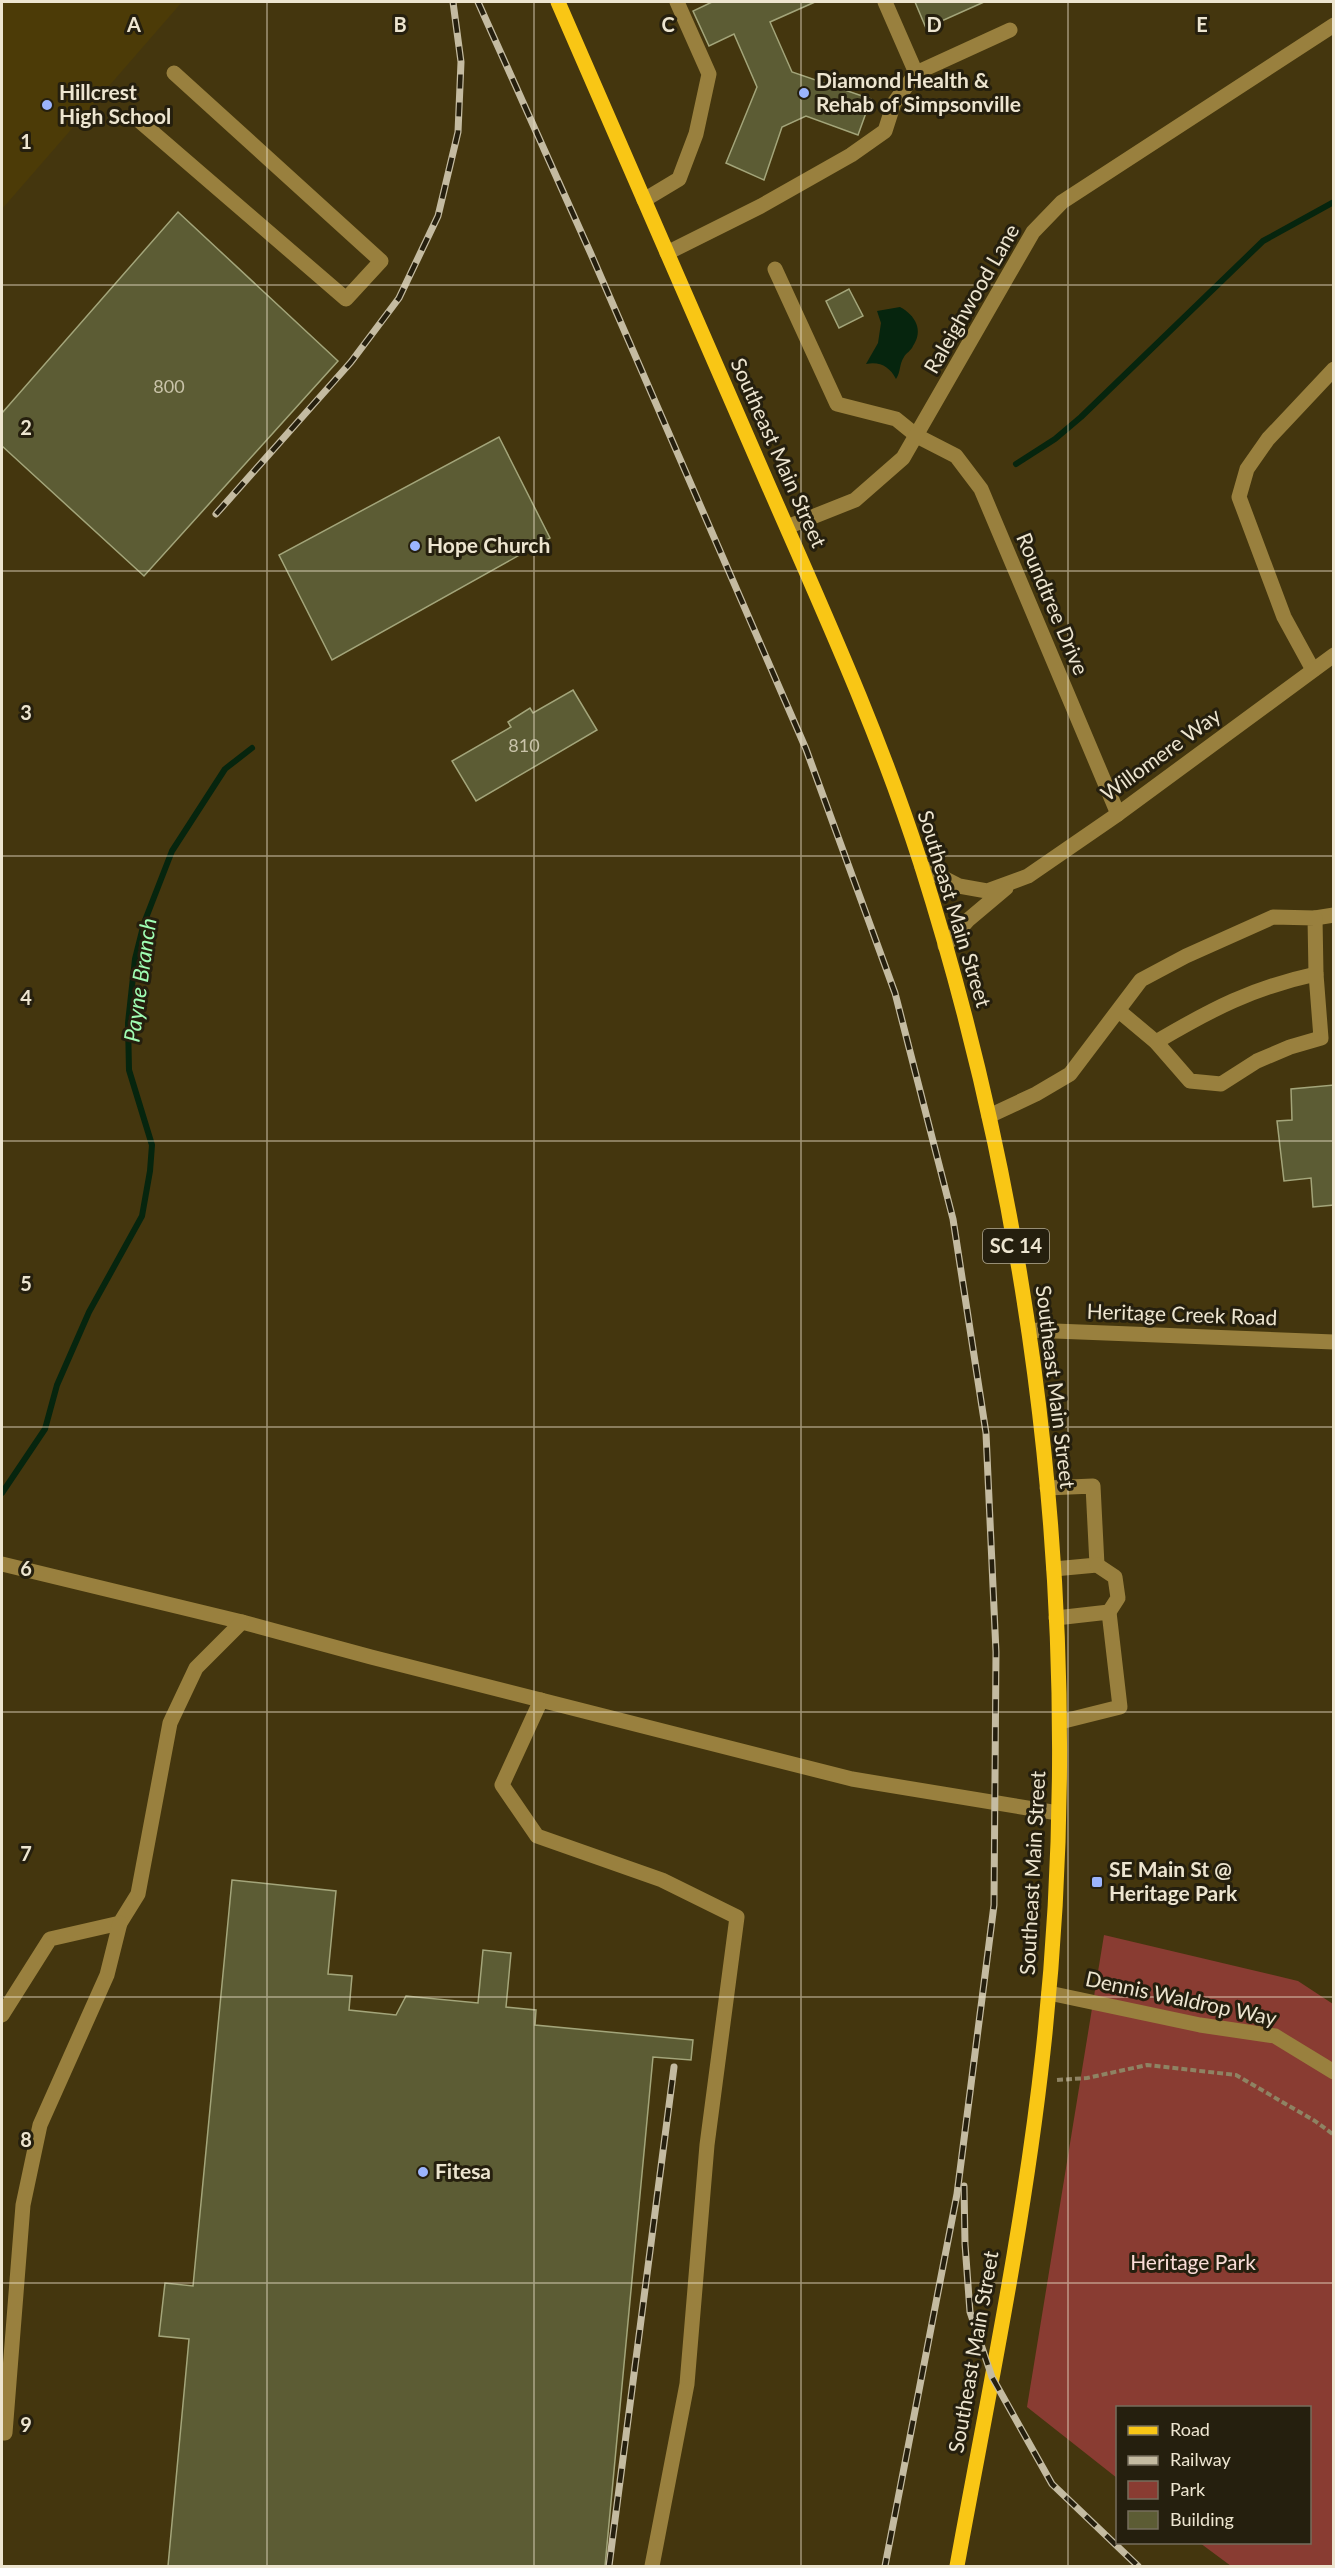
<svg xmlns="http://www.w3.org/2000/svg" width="1335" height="2568" viewBox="0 0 1335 2568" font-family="Lato,sans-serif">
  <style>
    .built { fill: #4c3b07 }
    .green { fill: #893c32 }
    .water { fill: #06250e }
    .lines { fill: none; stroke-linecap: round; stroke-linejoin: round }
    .stream { stroke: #06250e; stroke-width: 6 }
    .building { fill: #5c5c34; stroke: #a3a57a; stroke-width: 1.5 }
    .path { stroke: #8e8363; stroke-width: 4; stroke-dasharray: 6 3; stroke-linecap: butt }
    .minor { stroke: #99803e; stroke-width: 15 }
    .major { stroke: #f9c615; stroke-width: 15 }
    .rail-casing { stroke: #c4bba1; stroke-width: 7 }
    .rail { stroke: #251f0e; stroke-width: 4.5; stroke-dasharray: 14; stroke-linecap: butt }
    .grid { fill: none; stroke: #ede5d0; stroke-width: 1.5; stroke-opacity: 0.55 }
    .poi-dot { fill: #9bb4fd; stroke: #251f0e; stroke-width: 2 }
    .labels { text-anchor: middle; stroke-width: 6; stroke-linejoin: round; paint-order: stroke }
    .number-label { font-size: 18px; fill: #c9c3a9 }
    .shield { fill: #251f0e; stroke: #b1aa96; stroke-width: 1.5 }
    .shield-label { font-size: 20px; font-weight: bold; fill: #ede5d0 }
    .poi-label { font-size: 21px; font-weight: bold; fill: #ede5d0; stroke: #251f0e; text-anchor: start }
    .street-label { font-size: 21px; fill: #ede5d0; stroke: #251f0e }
    .park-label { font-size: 21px; fill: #fadcd7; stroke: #251f0e }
    .water-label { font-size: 22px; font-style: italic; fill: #a0feb3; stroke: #251f0e }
    .grid-label { font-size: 20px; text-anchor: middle; font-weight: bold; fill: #ede5d0; stroke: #251f0e; stroke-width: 6; stroke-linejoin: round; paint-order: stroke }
  </style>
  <rect width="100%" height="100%" fill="#44360e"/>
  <!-- built -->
  <path class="built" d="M2,2H182L2,209Z"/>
  <!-- green -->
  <path class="green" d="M1104,1935L1298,1981L1333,2004V2566H1231L1200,2543L1310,2542V2408H1118L1117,2478L1027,2407Z"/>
  <!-- water -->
  <path class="water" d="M900,307C915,315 924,330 913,346C911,351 906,353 904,357C899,364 901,372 896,379C890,367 880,361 866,364L878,343L881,323L877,311Z"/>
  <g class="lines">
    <!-- stream -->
    <g class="stream">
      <path d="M1016,464L1055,439L1081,417L1263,241L1334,202"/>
      <path d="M2,1493L45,1429L57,1385L89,1312L142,1216L150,1171L152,1145L129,1070L128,1023L135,959L144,923L172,851L225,769L252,748"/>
    </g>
  </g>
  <!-- building -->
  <g class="building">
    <path d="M712,2H815L770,22L792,72L871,99L858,135L806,116L782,127L764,180L726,163L757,87L734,34L709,46L693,11Z"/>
    <path d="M915,2H984L926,28Z"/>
    <path d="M178,212L338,361L144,576L2,446V413Z"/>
    <path d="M849,289L863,316L839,328L826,301Z"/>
    <path d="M499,437L550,538L332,660L279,555Z"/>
    <path d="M573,690L597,730L476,801L452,761L511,727L508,722L530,708L533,713Z"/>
    <path d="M1334,1085V1205L1313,1207L1311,1178L1284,1181L1277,1121L1292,1120L1291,1089Z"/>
    <path d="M232,1880L336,1891L328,1974L352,1976L349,2010L396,2015L406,1996L478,2003L483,1950L511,1953L506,2007L536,2010L535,2025L693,2040L691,2060L653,2057L605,2566H168L189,2339L159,2336L165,2283L193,2286Z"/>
  </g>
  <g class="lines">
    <!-- path -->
    <path class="path" d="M1057,2080L1087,2078L1147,2065L1236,2075L1315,2121L1334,2135"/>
    <!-- minor -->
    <g class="minor">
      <path d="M885,2L916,73"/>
      <path d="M135,117L346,299L381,261L174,73"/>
      <path d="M644,200L679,179L696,134L709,74L677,2"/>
      <path d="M667,253L761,206L851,155L885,131L894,103L916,73L1010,30"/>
      <path d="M775,269L837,404L896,419L917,436L956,456L981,489L1118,814"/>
      <path d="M787,527L855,500L903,458L1033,232L1062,202L1334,25"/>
      <path d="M1313,670L1284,617L1239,497L1247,469L1268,439L1334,369"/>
      <path d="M922,867L959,886L987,891L1028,876L1118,814L1334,655"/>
      <path d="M1315,918L1334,915"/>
      <path d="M945,946L968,920L1006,888"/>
      <path d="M1156,1042C1212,1009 1252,988 1316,974"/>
      <path d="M989,1116L1036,1094L1070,1074L1141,980L1186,956L1273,917L1315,918L1316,974L1321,1038L1290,1047L1257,1061L1221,1084L1190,1081L1156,1042L1119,1011"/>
      <path d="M1029,1330L1334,1342"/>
      <path d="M1047,1488L1093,1486L1097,1565L1054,1569"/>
      <path d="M2,1564L242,1622L371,1657L852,1779L1058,1813"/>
      <path d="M1097,1565L1115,1577L1118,1598L1109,1612"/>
      <path d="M1056,1618L1109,1612L1120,1707L1060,1722"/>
      <path d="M541,1700L502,1785L537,1836L662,1880L737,1917L707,2145L687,2384L652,2566"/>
      <path d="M1049,1993L1200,2025L1275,2036L1334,2072"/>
      <path d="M2,2015L50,1939L120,1923L138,1894L170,1723L196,1668L242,1622"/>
      <path d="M2,2433H5L23,2205L40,2125L107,1975L120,1923"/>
    </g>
    <!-- major -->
    <path class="major" d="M558,2C627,161 697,320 766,480C821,606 879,732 921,864C1042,1246 1087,1653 1043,2052C1024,2225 988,2396 957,2566"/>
    <!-- rail casing -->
    <g class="rail-casing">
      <g id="rail">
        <path d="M478,2L591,254L806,749L895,993L953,1219L986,1433L996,1652L994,1905L957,2194L885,2566"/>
        <path d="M216,514L351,362L399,298L438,216L458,132L461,62L453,2"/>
        <path d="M964,2186L965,2244L970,2312L992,2377L1052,2484L1138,2566"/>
        <path d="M609,2566L674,2067"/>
      </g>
    </g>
    <!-- rail -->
    <use href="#rail" class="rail"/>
  </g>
  <!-- grid -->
  <path class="grid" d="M267,2V2566M534,2V2566M801,2V2566M1068,2V2566M2,285H1334M2,571H1334M2,856H1334M2,1141H1334M2,1427H1334M2,1712H1334M2,1997H1334M2,2283H1334"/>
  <!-- markers -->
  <g class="poi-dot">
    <circle cx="804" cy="93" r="6"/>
    <circle cx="47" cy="105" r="6"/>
    <circle cx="415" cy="546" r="6"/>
    <rect x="1091" y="1876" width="12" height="12" rx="3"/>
    <circle cx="423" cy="2172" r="6"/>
  </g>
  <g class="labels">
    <!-- number labels -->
    <g class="number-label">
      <text x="169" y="393">800</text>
      <text x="524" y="752">810</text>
    </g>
    <!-- shield labels -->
    <rect class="shield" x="983" y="1229" width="66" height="34" rx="4.5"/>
    <g class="shield-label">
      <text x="1016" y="1253">SC 14</text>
    </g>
    <!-- poi labels -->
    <g class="poi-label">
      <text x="816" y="88">Diamond Health &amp;<tspan x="816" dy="24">Rehab of Simpsonville</tspan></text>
      <text x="59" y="100">Hillcrest<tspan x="59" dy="24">High School</tspan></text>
      <text x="427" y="553">Hope Church</text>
      <text x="1109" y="1877">SE Main St @<tspan x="1109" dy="24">Heritage Park</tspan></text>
      <text x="435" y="2179">Fitesa</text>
    </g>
    <!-- street labels -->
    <g class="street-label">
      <text transform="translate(972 299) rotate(-60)" y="7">Raleighwood Lane</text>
      <text transform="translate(778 453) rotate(66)" y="7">Southeast Main Street</text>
      <text transform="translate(1052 604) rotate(67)" y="7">Roundtree Drive</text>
      <text transform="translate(1161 755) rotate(-36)" y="7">Willomere Way</text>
      <text transform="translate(954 909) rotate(73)" y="7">Southeast Main Street</text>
      <text transform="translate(1182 1315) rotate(2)" y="7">Heritage Creek Road</text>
      <text transform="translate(1055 1387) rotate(83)" y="7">Southeast Main Street</text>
      <text transform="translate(1033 1873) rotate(-87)" y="7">Southeast Main Street</text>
      <text transform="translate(1181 1999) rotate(12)" y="7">Dennis Waldrop Way</text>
      <text transform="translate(974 2352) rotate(-80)" y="7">Southeast Main Street</text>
    </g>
    <!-- park labels -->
    <g class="park-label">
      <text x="1193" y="2270">Heritage Park</text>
    </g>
    <!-- water labels -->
    <g class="water-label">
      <text transform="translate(140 980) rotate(-82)" y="8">Payne Branch</text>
    </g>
  </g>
  <g class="grid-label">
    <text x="134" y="32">A</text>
    <text x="400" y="32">B</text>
    <text x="668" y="32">C</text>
    <text x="934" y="32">D</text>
    <text x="1202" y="32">E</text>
    <text x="26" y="149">1</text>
    <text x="26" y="435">2</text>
    <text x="26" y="720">3</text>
    <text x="26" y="1005">4</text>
    <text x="26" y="1291">5</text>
    <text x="26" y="1576">6</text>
    <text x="26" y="1861">7</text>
    <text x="26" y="2147">8</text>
    <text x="26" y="2432">9</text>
  </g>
  <!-- border -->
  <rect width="1335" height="2568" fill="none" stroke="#ede5d0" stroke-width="6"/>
  <!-- legend -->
  <rect x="1116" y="2406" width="195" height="138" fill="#251f0e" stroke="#756e5c" stroke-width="1.5"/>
  <rect x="1128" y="2426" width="30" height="9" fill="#f9c615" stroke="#756e5c" stroke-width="1.5"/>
  <text x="1170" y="2436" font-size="18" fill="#ede5d0">Road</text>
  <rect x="1128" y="2456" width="30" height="9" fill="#c4bba1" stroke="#756e5c" stroke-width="1.5"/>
  <text x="1170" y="2466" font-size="18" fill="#ede5d0">Railway</text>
  <rect x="1128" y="2481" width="30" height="18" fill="#893c32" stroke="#756e5c" stroke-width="1.5"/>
  <text x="1170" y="2496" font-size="18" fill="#ede5d0">Park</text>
  <rect x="1128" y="2511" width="30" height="18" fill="#5c5c34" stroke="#756e5c" stroke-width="1.5"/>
  <text x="1170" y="2526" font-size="18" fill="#ede5d0">Building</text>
</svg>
